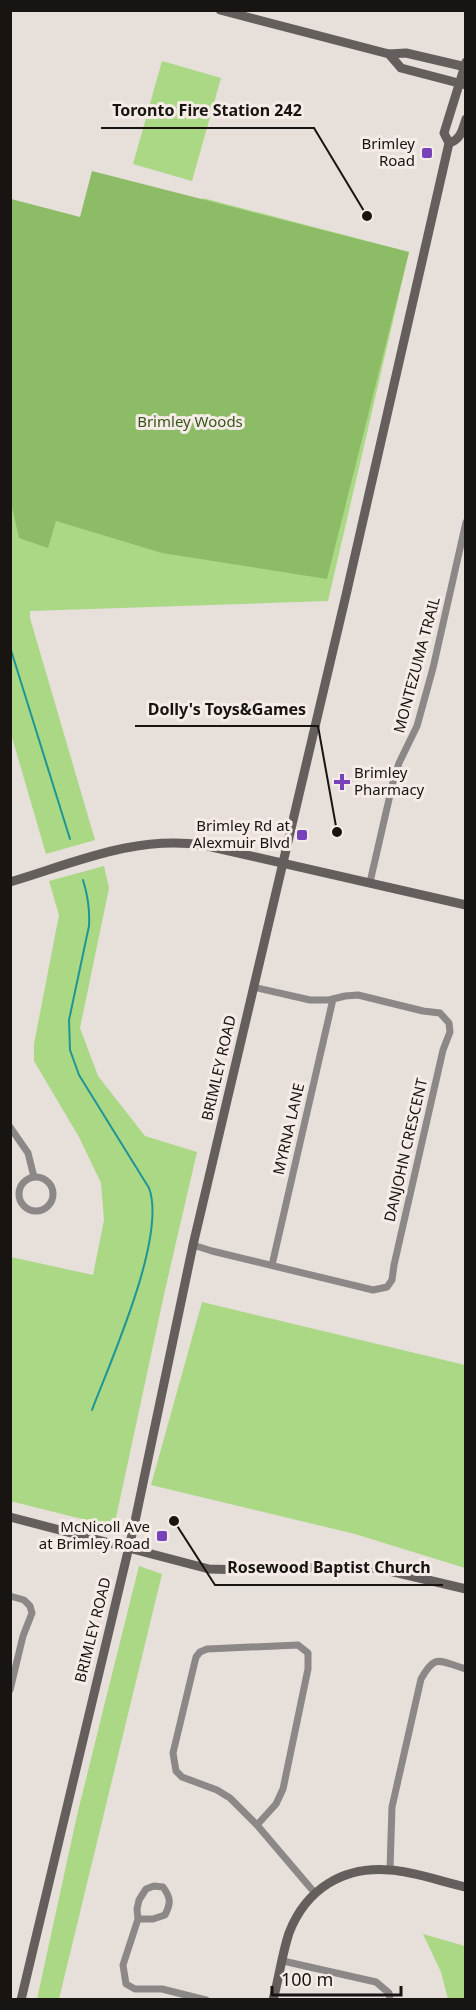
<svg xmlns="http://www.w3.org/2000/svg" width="476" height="2010" viewBox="0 0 476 2010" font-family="'Noto Sans',sans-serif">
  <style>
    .green { fill: #aad885 }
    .forest { fill: #8dbc66 }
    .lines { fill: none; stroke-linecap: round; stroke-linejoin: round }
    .stream { stroke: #1f9596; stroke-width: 2 }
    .street { stroke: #8c8887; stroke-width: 7 }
    .secondary { stroke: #645e5d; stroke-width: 9 }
    .poi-dot { fill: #7641b9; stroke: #f5ece7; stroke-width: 2 }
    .labels { text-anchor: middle; stroke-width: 6; stroke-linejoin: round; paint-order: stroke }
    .poi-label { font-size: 15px; fill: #171412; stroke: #f5ece7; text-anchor: end }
    .park-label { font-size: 15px; fill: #375519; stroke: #f5ece7 }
    .street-label { font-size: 15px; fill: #171412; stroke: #f5ece7 }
    .leader { fill: none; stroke: #171412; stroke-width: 2 }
    .callout-dot { fill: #171412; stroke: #f5ece7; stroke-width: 2 }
    .callout-label { font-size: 16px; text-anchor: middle; font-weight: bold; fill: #171412; stroke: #f5ece7; stroke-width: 6; stroke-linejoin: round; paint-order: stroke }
  </style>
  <rect width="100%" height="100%" fill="#e7dfda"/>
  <!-- green -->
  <g class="green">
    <path d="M162,61L221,78L192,181L133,164Z"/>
    <path d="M203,198L409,252L328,601L30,611V618L95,840L46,854L11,734L10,199L192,247Z"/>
    <path d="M104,866L109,888L80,1028L98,1076L145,1136L197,1152L165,1290L114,1527L10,1501L11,1257L93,1275L104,1220L101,1183L79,1137L34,1061V1044L59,915L49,881Z"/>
    <path d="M202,1302L465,1365V1568L355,1534L151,1485Z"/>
    <path d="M139,1566L162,1574L59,1999H37L78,1811Z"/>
    <path d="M423,1934L465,1946V1999H448L441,1972Z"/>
  </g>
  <!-- forest -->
  <path class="forest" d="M92,171L409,252L327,579L162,553L56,521L48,548L19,538L10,498L11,199L80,217Z"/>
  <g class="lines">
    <!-- stream -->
    <g class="stream">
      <path d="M10,647L70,839"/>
      <path d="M83,880C88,896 90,909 89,926L69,1020L70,1050L79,1075L149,1188C167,1236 111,1360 92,1410"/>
    </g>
    <!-- street -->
    <g class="street">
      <path d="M370,882L393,782L399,763L417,726L433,668L466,522"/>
      <path d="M10,1127L28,1153L34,1177"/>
      <circle cx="36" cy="1194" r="17"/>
      <path d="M193,1245L212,1251L373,1290L387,1287L392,1280L394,1265L443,1050L450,1032L449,1023L440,1013L423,1011L358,995L345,996L329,1000H310L253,987"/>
      <path d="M272,1265L333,999"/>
      <path d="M10,1596L24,1600L30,1606L32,1613L23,1636L10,1690"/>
      <path d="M257,1825L276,1804L283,1789L308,1669V1653L298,1645L207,1649L200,1652L196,1657L173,1753L176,1771L182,1777L217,1790L230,1798L257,1825L314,1892"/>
      <path d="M390,1869L392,1807L421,1679C436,1652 440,1662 466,1669"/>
      <path d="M138,1919H153L165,1915C171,1903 171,1898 163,1887L154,1886L146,1889L139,1900L137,1909L138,1919L123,1965L126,1984L135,1989H162L206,2000"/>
      <path d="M283,1961L376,1982L389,1993L390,2000"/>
    </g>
    <!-- secondary -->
    <g class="secondary">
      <path d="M220,10L389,54L406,53L466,67"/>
      <path d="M389,54L401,68L466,85"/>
      <path d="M449,143C461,139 462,131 466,119"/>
      <path d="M10,882C74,863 135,835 203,845L466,905"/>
      <path d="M10,1517L209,1569L246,1570L349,1566L381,1569L466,1589"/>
      <path d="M21,2000L134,1526L193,1245L346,595L449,143L444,133L466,62"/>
      <path d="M273,2000C279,1978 282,1954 289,1933C306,1889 343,1866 390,1870C412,1871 443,1882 466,1887"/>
    </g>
  </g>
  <!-- markers -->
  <g class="poi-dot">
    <rect x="421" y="147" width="12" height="12" rx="3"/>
    <path d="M339 773h6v6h6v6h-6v6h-6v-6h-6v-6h6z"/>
    <rect x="296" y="829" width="12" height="12" rx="3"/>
    <rect x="156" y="1530" width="12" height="12" rx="3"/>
  </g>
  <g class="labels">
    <!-- poi labels -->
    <g class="poi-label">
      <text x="415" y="149">Brimley<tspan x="415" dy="17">Road</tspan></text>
      <text x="354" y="778" text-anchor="start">Brimley<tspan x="354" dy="17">Pharmacy</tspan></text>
      <text x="290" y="831">Brimley Rd at<tspan x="290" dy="17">Alexmuir Blvd</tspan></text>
      <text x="150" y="1532">McNicoll Ave<tspan x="150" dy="17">at Brimley Road</tspan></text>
    </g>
    <!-- park labels -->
    <g class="park-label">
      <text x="190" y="427">Brimley Woods</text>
    </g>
    <!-- street labels -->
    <g class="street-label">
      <text transform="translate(417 665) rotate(-75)" y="5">MONTEZUMA TRAIL</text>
      <text transform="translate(219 1068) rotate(-77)" y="5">BRIMLEY ROAD</text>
      <text transform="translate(289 1129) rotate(-77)" y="5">MYRNA LANE</text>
      <text transform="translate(406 1150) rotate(-77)" y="5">DANJOHN CRESCENT</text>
      <text transform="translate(93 1630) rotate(-76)" y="5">BRIMLEY ROAD</text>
    </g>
  </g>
  <!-- callouts -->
  <path class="leader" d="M367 216L314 128H101M337 832L318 726H135M174 1521L215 1585H443"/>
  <g class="callout-dot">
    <circle cx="367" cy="216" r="6"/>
    <circle cx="337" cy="832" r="6"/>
    <circle cx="174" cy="1521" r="6"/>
  </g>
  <g class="callout-label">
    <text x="207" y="116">Toronto Fire Station 242</text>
    <text x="227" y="715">Dolly's Toys&amp;Games</text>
    <text x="329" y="1573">Rosewood Baptist Church</text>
  </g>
  <!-- border -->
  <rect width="476" height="2010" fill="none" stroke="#171412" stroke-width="24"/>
  <!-- scale -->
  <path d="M272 1986v9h129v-9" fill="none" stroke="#171412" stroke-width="3"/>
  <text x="281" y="1986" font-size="18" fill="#171412" stroke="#f5ece7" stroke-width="4.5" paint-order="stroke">100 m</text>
</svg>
